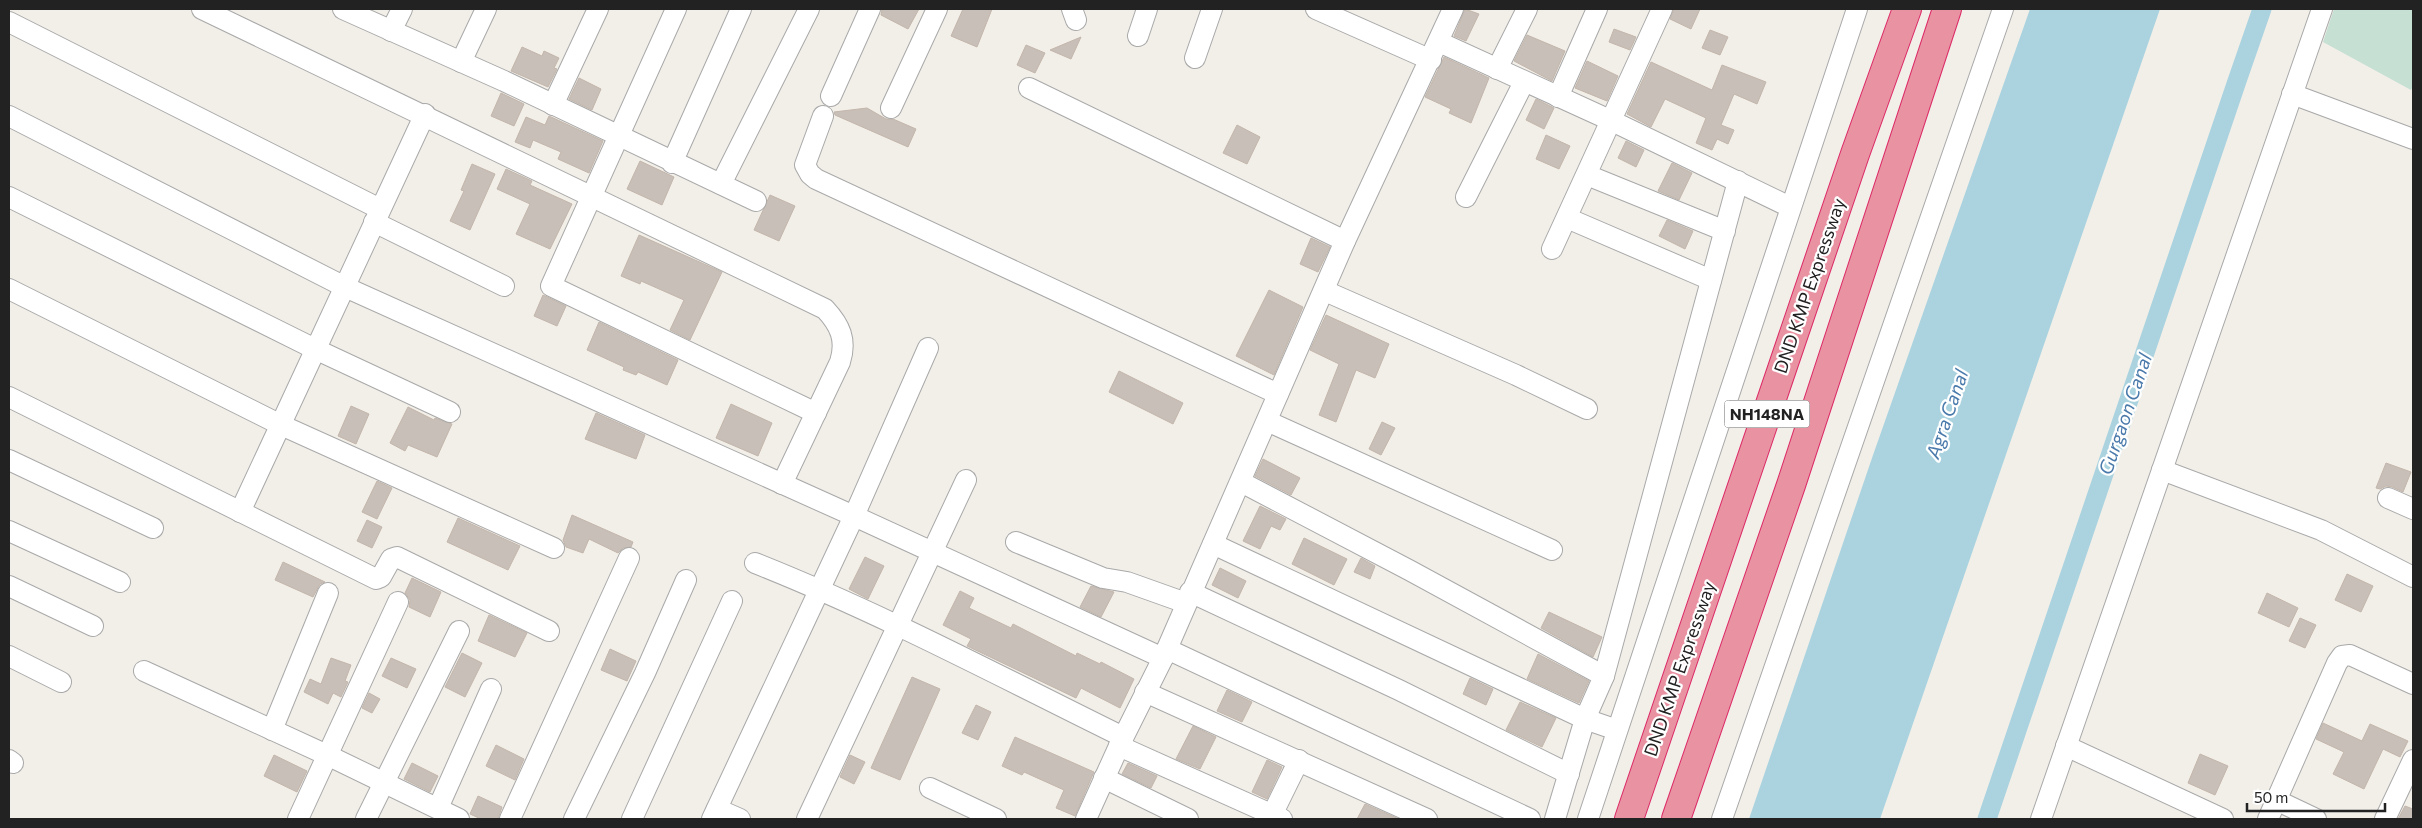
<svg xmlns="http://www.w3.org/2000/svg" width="2422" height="828" viewBox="0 0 2422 828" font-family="Commissioner,sans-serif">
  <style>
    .wetland { fill: #c6e0d4 }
    .water { fill: #aad3df }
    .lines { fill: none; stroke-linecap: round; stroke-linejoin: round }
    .canal { stroke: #aad3df; stroke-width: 19 }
    .building { fill: #c7bfb8; stroke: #c4b6ab }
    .minor-casing { stroke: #a9a9a9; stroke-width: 22 }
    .highway-casing { stroke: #dc2a67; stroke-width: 30 }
    .minor { stroke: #fff; stroke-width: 20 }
    .highway { stroke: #e892a2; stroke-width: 28 }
    .labels { text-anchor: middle; stroke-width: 4.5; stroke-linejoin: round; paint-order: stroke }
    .shield { fill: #fff; stroke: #646464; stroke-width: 1 }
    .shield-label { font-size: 16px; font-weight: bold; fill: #222 }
    .street-label { font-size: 18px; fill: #222; stroke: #fff }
    .water-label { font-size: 19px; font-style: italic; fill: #4a7aab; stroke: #fff }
  </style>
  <rect width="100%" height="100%" fill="#f2efe9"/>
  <!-- wetland -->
  <path class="wetland" d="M2334,9H2413V86L2411,90L2323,42Z"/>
  <!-- water -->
  <path class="water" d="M2030,9H2160L1880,819H1749L1872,458Z"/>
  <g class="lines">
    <!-- canal -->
    <path class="canal" d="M1987,819C2080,549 2168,278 2262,9"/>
  </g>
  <!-- building -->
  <g class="building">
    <path d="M882,9H919L908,29L881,15Z"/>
    <path d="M963,9H992L977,47L951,36Z"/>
    <path d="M1465,9L1479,14L1466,41L1454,36Z"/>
    <path d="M1674,9H1700L1691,29L1670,19Z"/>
    <path d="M1614,29L1636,37L1630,50L1609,42Z"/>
    <path d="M1710,30L1728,37L1720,55L1702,48Z"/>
    <path d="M1527,35L1565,51L1552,81L1514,61Z"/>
    <path d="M1081,37L1071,59L1050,50Z"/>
    <path d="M1026,45L1045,53L1035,73L1017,65Z"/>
    <path d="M522,47L542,56L544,51L559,58L554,68L557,69L548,87L511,71Z"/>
    <path d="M1444,57L1489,78L1471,123L1449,113L1451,109L1425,97Z"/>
    <path d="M1587,61L1618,76L1607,101L1575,88Z"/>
    <path d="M1651,62L1712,90L1722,65L1766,82L1757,104L1734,94L1721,125L1734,130L1728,144L1717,139L1712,150L1696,143L1706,118L1665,99L1651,127L1627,114Z"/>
    <path d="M579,78L601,89L592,110L569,99Z"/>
    <path d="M501,93L524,104L514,126L491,116Z"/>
    <path d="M1536,99L1554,108L1544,129L1526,120Z"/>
    <path d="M867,108L886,119H893L916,129L908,147L835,115L834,112Z"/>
    <path d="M549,116L603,141L589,173L558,159L561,152L533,140L530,148L515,142L526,117L545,125Z"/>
    <path d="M1237,125L1260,137L1247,164L1223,153Z"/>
    <path d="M1546,135L1570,146L1559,169L1536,159Z"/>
    <path d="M1626,141L1644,150L1636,167L1618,158Z"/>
    <path d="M640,161L674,177L662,205L627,189Z"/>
    <path d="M1672,163L1692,173L1679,200L1658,191Z"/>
    <path d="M472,164L495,174L470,230L450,221L464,191L461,190Z"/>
    <path d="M506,169L532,181L530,185L572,204L550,249L516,234L530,204L497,189Z"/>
    <path d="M770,195L795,206L779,241L754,230Z"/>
    <path d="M1667,220L1693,231L1685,249L1659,236Z"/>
    <path d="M639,235L722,272L690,340L670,330L684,300L641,281L640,284L621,276Z"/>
    <path d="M1311,238L1330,247L1318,272L1300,264Z"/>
    <path d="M1269,290L1303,307L1274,375L1236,356Z"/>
    <path d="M543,295L566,306L557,326L534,316Z"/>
    <path d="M1326,315L1389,344L1375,378L1356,370L1336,422L1319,415L1339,364L1310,350Z"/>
    <path d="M599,322L678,360L667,385L638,372L636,375L623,370L624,367L587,350Z"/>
    <path d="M1119,371L1183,403L1173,424L1109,392Z"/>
    <path d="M731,404L772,423L758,456L716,438Z"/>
    <path d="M351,406L369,414L356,444L338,436Z"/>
    <path d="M408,407L434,420L435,418L452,424L437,457L408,445L405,451L390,443Z"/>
    <path d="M596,413L645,435L636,459L585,439Z"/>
    <path d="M1382,422L1395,428L1381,455L1369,449Z"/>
    <path d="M1263,459L1300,478L1291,495L1255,476Z"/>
    <path d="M2386,463L2411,472L2403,492L2392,487L2386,486L2380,489L2376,488Z"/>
    <path d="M377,481L392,488L377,519L362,512Z"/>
    <path d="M1260,506L1286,519L1280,530L1271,526L1260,549L1243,541Z"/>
    <path d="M572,515L633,542L631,547L623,548L618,553L589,539L583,553L566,547L563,540Z"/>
    <path d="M458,518L520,546L508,570L447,542Z"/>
    <path d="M367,520L382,527L372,548L357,541Z"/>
    <path d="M1304,538L1347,559L1334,585L1292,564Z"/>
    <path d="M865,557L884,566L868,599L849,589Z"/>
    <path d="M1361,558L1375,566L1370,579L1354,572Z"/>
    <path d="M283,562L325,582L320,584L313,597L275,580Z"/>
    <path d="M1220,568L1246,581L1238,598L1212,585Z"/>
    <path d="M2347,574L2373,586L2361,612L2335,600Z"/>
    <path d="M412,578L441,592L430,617L409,607L410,600L405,593Z"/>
    <path d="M1091,586L1114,592L1101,617L1080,607Z"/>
    <path d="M960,591L974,598L969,608L1011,628L1013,624L1076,656L1077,653L1100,664L1101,662L1134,679L1120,708L1081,688L1076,698L967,646L971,639L943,625Z"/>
    <path d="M2267,593L2298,608L2289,627L2258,613Z"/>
    <path d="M1549,612L1602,637L1593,657L1541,628Z"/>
    <path d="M489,615L527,633L515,657L478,641Z"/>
    <path d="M2300,618L2316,625L2305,648L2289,641Z"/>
    <path d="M610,649L636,661L627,681L601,670Z"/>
    <path d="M462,653L482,663L465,697L445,687Z"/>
    <path d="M1538,654L1589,681L1579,703L1527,679Z"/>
    <path d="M331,658L351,665L345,681L348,682L341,697L333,693L328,704L304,692L310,679L321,684Z"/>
    <path d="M391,658L416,669L407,688L382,676Z"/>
    <path d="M912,677L940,689L900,780L871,768Z"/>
    <path d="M1470,678L1493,689L1486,705L1463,694Z"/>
    <path d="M1227,690L1252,702L1242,722L1217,711Z"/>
    <path d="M369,693L380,699L372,713L362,708Z"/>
    <path d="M1520,702L1556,718L1542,747L1506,730Z"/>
    <path d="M976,705L991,712L978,740L962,733Z"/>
    <path d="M2323,723L2362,741L2370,724L2408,741L2400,757L2383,749L2364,789L2333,774L2344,752L2316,739Z"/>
    <path d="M1193,726L1216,737L1200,769L1176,759Z"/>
    <path d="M1015,737L1094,772L1075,816L1056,808L1064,790L1024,772L1022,775L1002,766Z"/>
    <path d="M496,745L524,759L515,780L486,766Z"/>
    <path d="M2200,754L2228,766L2215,795L2188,783Z"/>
    <path d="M274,755L307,771L297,792L264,776Z"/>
    <path d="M850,755L865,762L854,784L840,777Z"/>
    <path d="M1267,760L1282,767L1267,799L1252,792Z"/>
    <path d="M412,763L438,776L430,792L404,779Z"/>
    <path d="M1128,763L1157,776L1151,788L1122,774Z"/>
    <path d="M478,796L502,807L498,819H481L470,814Z"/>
    <path d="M1365,804L1399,819H1357Z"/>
    <path d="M2405,806L2413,809V819H2398Z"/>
  </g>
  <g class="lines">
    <!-- minor casing -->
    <g class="minor-casing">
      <g id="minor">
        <path d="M202,9L825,309C840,325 847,340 840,362L782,484"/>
        <path d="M343,9L504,81L756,201"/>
        <path d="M676,9L551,286L816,413"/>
        <path d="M1072,9L1076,20"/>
        <path d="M1316,9L1431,60"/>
        <path d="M9,22L380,209"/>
        <path d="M391,31L402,9"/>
        <path d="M1138,36L1147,9"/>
        <path d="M1439,42L1612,121L1790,207"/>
        <path d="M1195,58L1212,9"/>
        <path d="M461,62L486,9"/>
        <path d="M1497,69L1527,9"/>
        <path d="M1029,88L1345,241"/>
        <path d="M2292,94L2413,139"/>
        <path d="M831,96L870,9"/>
        <path d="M1558,97L1597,9"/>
        <path d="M553,105L598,9"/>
        <path d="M891,108L937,9"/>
        <path d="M9,116L345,287L854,516L1163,658"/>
        <path d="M823,116L805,165L810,174L816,179L1278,394"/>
        <path d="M672,163L741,9"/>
        <path d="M1587,175L1725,231"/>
        <path d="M721,184L809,9"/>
        <path d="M9,197L315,349L450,412"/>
        <path d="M1466,197L1524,82"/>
        <path d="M1567,218L1711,280"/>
        <path d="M374,222L504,286"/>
        <path d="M1552,249L1662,9"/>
        <path d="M9,289L281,425L554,548"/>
        <path d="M1325,291L1516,375L1587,409"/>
        <path d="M9,397L376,579L381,577L391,559L397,557L549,631"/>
        <path d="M1267,421L1552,550"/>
        <path d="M9,460L153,528"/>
        <path d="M2162,470L2321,530L2413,577"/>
        <path d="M1241,482L1409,570L1604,676"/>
        <path d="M2388,498L2413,509"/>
        <path d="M240,512L425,114"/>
        <path d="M9,531L120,582"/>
        <path d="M1016,542L1103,578L1127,582L1186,603"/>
        <path d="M1213,544L1585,719L1617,730"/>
        <path d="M755,563C881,613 1001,677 1123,737"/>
        <path d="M9,586L93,626"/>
        <path d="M1190,592L1399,690L1569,774"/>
        <path d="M1167,649L1530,819"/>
        <path d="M9,656L61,682"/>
        <path d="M144,671L327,755L459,819"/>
        <path d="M1145,692L1427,819"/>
        <path d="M272,730L328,593"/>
        <path d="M1119,746L1282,819"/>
        <path d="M2066,746L2223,819"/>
        <path d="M9,760L13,763"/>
        <path d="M1104,778L1188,819"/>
        <path d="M930,788L996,819"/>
        <path d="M2276,800L2316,819"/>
        <path d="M438,808L491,689"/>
        <path d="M717,809L740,819"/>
        <path d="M298,819L398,602"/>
        <path d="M366,819L459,631"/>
        <path d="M510,819L629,558"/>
        <path d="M574,819L645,673L686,580"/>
        <path d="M632,819L732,601"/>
        <path d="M712,819L854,516L928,348"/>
        <path d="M807,819L966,480"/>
        <path d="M1086,819L1119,746L1163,658L1345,241L1453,9"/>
        <path d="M1270,819L1299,760"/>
        <path d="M1555,819L1585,719L1604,676L1738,181"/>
        <path d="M1588,819L1857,9"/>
        <path d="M1722,819L2003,9"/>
        <path d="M2041,819L2322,9"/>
        <path d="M2268,819L2337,663L2342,656L2350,655L2413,684"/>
        <path d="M2385,819L2413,760"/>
      </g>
    </g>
    <!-- highway casing -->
    <g class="highway-casing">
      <g id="highway">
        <path d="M1629,819L1855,154L1907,9"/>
        <path d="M1676,819L1791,485L1947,9"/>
      </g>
    </g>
    <!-- minor -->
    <use href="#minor" class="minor"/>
    <!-- highway -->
    <use href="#highway" class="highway"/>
  </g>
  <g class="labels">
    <!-- shield labels -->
    <rect class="shield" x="1724.5" y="400.5" width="85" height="27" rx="4"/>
    <g class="shield-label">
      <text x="1767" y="420">NH148NA</text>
    </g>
    <!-- street labels -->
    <g class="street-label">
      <text transform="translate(1810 286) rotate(-71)" y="6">DND KMP Expressway</text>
      <text transform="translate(1680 669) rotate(-71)" y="6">DND KMP Expressway</text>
    </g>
    <!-- water labels -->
    <g class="water-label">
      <text transform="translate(1947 414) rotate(-71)" y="7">Agra Canal</text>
      <text transform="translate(2125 414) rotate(-71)" y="7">Gurgaon Canal</text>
    </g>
  </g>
  <!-- border -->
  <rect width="2422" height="828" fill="none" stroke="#222222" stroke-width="20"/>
  <!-- scale -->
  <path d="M2247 803v8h138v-8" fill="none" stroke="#222222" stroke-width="2.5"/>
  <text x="2254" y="803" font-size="15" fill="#222222" stroke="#ffffff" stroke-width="4" paint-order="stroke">50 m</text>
</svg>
